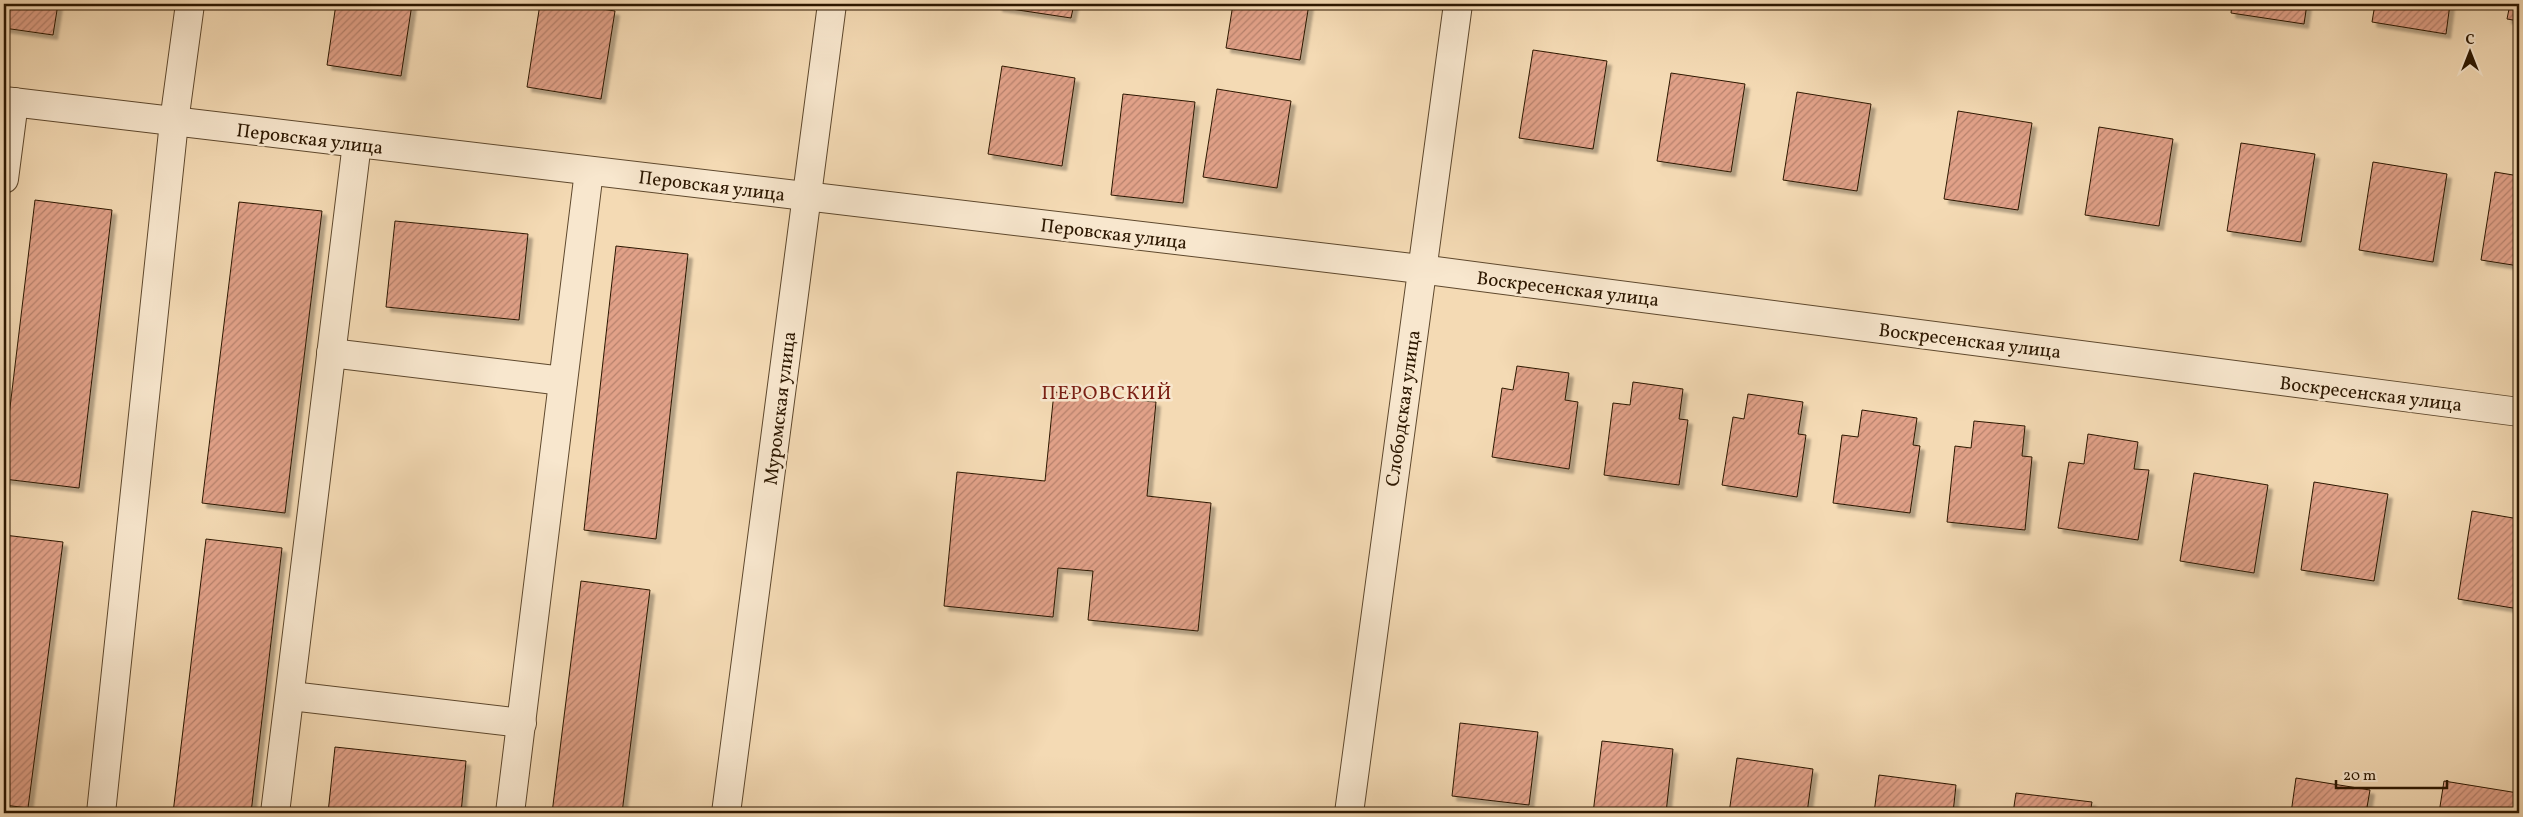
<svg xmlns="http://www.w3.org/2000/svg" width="2523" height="817" viewBox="0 0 2523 817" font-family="Vollkorn,serif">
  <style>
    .building { fill: url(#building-hatch); stroke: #2c1700; filter: url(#shadow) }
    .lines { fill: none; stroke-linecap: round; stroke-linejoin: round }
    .minor-casing { stroke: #5e482d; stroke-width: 30 }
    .minor { stroke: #f8e7ce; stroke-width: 28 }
    .labels { text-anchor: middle; stroke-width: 5; stroke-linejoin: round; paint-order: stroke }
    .street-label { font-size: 19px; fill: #2c1700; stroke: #f8e7ce }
    .neighbourhood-label { font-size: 20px; letter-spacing: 1px; fill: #7a1f14; stroke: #f8e7ce }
  </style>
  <defs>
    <pattern id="building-hatch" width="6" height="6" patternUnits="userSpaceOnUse" patternTransform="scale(1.25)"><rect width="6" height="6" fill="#e1a188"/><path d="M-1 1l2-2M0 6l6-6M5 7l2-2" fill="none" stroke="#b7826d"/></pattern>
    <filter id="shadow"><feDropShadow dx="4.5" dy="4.5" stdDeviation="1" flood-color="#0004"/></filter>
  </defs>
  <rect width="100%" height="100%" fill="#f4dab4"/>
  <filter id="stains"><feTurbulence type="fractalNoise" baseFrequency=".004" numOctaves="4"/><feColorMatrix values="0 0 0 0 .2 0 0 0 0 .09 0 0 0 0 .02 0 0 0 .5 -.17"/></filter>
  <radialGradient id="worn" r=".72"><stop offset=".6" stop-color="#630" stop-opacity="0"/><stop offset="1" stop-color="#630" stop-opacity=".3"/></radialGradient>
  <!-- building -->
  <g class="building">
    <path d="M4,4H58L53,35L4,28Z"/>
    <path d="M336,4H412L401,76L327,65Z"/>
    <path d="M540,4H569L615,11L601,99L527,87Z"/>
    <path d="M998,4H1074L1071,18L998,7Z"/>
    <path d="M1233,4H1309L1300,60L1226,48Z"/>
    <path d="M2232,4H2307L2304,24L2231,13Z"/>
    <path d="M2375,4H2450L2446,34L2372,22Z"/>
    <path d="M2510,4H2519V21L2507,19Z"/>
    <path d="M1533,50L1607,61L1593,149L1519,138Z"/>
    <path d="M1002,66L1075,78L1062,166L988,154Z"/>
    <path d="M1671,73L1745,84L1731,172L1657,161Z"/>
    <path d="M1217,89L1291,101L1277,188L1203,177Z"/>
    <path d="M1797,92L1871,104L1857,191L1783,180Z"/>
    <path d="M1123,94L1195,102L1183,203L1111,195Z"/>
    <path d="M1958,111L2032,123L2018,210L1944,199Z"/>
    <path d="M2099,127L2173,139L2159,226L2085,215Z"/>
    <path d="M2241,143L2315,154L2301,242L2227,231Z"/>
    <path d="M2373,162L2447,174L2433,262L2359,250Z"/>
    <path d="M2495,172L2519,176V266L2481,260Z"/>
    <path d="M35,200L112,210L79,488L4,479V457Z"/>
    <path d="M239,202L322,211L285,513L202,503Z"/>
    <path d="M395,221L528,234L519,320L386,307Z"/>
    <path d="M616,246L688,254L656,539L584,530Z"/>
    <path d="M1517,366L1569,373L1565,400L1578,402L1569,469L1492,457L1502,388L1513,390Z"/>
    <path d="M1633,382L1683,389L1679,419L1688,420L1679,485L1604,475L1613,403L1630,405Z"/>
    <path d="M1054,392L1156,402L1147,496L1211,503L1198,631L1088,620L1093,571L1058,568L1053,617L944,606L957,472L1045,481Z"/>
    <path d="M1748,394L1803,402L1798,434L1806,435L1797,497L1722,485L1733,417L1744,419Z"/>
    <path d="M1862,410L1917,418L1913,445L1920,446L1910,513L1833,503L1842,435L1858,437Z"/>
    <path d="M1974,421L2025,426L2022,456L2032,457L2025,530L1947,522L1955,446L1971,448Z"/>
    <path d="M2088,434L2138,442L2134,469L2149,470L2138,540L2058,528L2069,462L2084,464Z"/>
    <path d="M2194,473L2268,485L2254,573L2180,561Z"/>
    <path d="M2314,482L2388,494L2374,581L2301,570Z"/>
    <path d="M2472,511L2519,519V609L2458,599Z"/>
    <path d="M4,535L63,542L28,808L4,805Z"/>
    <path d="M206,539L282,548L251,813H173Z"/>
    <path d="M581,581L650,590L622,813H552Z"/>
    <path d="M1460,723L1538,732L1529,805L1452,796Z"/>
    <path d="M1602,741L1673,749L1666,813H1593Z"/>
    <path d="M335,747L466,761L461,813H328Z"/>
    <path d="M1737,758L1813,769L1807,813H1729Z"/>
    <path d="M1879,775L1956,785L1953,813H1874Z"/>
    <path d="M2296,778L2370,790L2366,813H2291Z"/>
    <path d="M2444,781L2518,793L2515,813H2439Z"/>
    <path d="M2016,793L2092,802L2090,813H2013Z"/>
    <path d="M2149,810L2179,813H2149Z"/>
  </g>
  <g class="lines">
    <!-- minor casing -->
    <g class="minor-casing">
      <g id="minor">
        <path d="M4,101L1420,269L2519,412"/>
        <path d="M4,179L14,102"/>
        <path d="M331,353L563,381"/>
        <path d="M291,696L522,723"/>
        <path d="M101,813L174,122L190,4"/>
        <path d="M275,813L357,143"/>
        <path d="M510,813L589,171"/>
        <path d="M726,813L832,4"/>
        <path d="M1349,813L1458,4"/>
      </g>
    </g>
    <!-- minor -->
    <use href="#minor" class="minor"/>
  </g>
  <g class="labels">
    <!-- street labels -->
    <g class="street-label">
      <text transform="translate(310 138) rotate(7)" y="7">Перовская улица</text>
      <text transform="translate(712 185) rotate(7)" y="7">Перовская улица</text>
      <text transform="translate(1114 233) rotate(7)" y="7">Перовская улица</text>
      <text transform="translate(1568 288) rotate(7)" y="7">Воскресенская улица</text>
      <text transform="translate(1970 340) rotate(7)" y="7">Воскресенская улица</text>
      <text transform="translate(2371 393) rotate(7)" y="7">Воскресенская улица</text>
      <text transform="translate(779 408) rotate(-83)" y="7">Муромская улица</text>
      <text transform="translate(1402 408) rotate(-82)" y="7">Слободская улица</text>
    </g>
    <!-- neighbourhood labels -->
    <g class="neighbourhood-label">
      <text x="1107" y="399">ПЕРОВСКИЙ</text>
    </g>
  </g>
  <!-- margin -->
  <rect width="2523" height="817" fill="none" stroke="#f4dab4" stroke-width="20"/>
  <rect x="5" y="5" width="2513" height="807" fill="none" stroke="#2c1700" stroke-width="2.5"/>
  <rect x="10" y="10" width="2503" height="797" fill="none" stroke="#2c1700"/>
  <!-- north arrow -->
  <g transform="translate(2470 52)" stroke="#f8e7ce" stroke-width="4" paint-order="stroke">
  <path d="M0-4L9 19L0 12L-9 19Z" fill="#2c1700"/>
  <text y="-8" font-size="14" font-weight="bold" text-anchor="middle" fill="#2c1700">С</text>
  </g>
  <!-- scale -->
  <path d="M2336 780v8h111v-8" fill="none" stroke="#2c1700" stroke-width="2.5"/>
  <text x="2343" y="780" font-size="15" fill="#2c1700" stroke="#f8e7ce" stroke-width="4" paint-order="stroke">20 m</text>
  <rect width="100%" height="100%" filter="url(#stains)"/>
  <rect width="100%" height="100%" fill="url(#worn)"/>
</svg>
